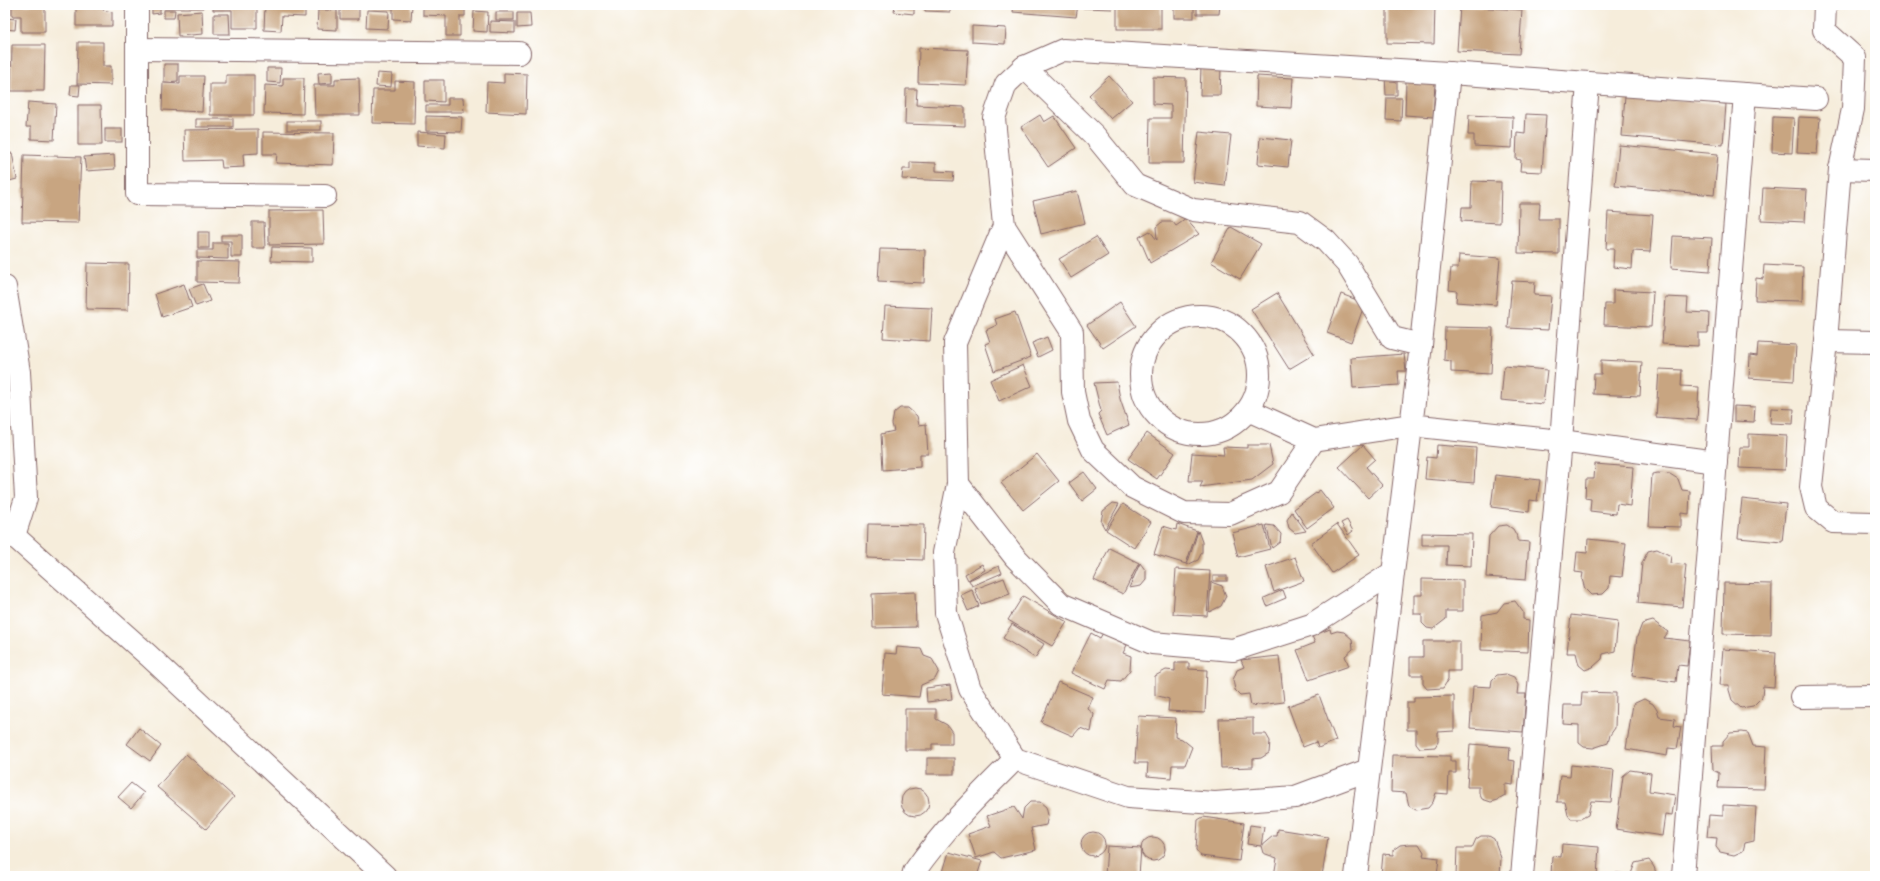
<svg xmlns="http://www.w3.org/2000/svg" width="1880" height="881" viewBox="0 0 1880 881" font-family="'Playpen Sans',sans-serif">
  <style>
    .building { fill: #c8a581 }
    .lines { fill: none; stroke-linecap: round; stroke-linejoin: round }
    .street-casing { stroke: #866769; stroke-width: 24 }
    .secondary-casing { stroke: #866769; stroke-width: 24 }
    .street { stroke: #fff; stroke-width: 22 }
    .secondary { stroke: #fff; stroke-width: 22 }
  </style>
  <rect width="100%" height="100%" fill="#fff"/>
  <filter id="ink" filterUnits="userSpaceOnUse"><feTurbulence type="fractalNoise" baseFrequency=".025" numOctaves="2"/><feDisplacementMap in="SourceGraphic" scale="8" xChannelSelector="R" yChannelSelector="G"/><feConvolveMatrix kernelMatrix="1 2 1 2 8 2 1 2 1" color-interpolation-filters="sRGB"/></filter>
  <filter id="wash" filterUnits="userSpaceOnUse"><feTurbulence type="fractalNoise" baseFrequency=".012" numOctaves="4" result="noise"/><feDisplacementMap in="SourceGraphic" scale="16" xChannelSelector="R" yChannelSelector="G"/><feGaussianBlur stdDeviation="0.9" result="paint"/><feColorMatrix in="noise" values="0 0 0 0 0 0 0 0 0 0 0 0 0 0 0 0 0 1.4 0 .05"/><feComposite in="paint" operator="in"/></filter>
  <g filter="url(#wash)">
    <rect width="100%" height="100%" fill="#f6eddb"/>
    <g id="blocks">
      <!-- building -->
      <g class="building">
        <path d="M12,5H45V32H21V16H12Z"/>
        <path d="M76,5H103V10L112,12V26H76Z"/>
        <path d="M152,5H160V13L152,14Z"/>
        <rect x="161" y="5" width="42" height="3"/>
        <path d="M213,5H257V28H232V10H213Z"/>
        <path d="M265,5H305V17L282,16L281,31L264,30Z"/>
        <path d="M330,5H359V19H340V7Z"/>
        <path d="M369,5H412L411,20L393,19V8L369,7Z"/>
        <path d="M423,5H465V16H460V36H446V16L423,15Z"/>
        <rect x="474" y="5" width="40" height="3"/>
        <path d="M895,5H914V14L894,12Z"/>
        <path d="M925,5H950V12L925,11Z"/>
        <path d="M1014,5H1078L1076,17L1013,12Z"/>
        <path d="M1083,5H1113V9L1083,8Z"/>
        <rect x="1117" y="5" width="44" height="24"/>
        <rect x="1174" y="5" width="20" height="13"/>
        <path d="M1197,5H1220L1219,14H1197Z"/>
        <path d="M1387,5H1435L1434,44L1387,43Z"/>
        <path d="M1460,6L1522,10L1519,54L1457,51Z"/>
        <path d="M164,10H175L174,18H164Z"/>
        <path d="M318,10H337V30L317,29Z"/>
        <path d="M367,10L389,11L388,29L366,28Z"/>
        <path d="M202,11L203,34L178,36L177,13Z"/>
        <path d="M474,11L488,12L487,32L473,31Z"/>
        <rect x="496" y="12" width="18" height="8"/>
        <path d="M517,13H530L531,27L517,28Z"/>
        <path d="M214,14H229L230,34H214Z"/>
        <path d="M5,18L16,19L15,30L5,29Z"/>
        <path d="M490,21L515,22V33L490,32Z"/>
        <path d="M972,26L1006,28L1005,44L972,42Z"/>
        <path d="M78,42H103V66H111V85L77,84Z"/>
        <path d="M12,45H45L44,91H11Z"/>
        <path d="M919,48L968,50L966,85L918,83Z"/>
        <path d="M164,64H178V81L164,82Z"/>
        <path d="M1201,67L1221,68L1220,95H1200Z"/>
        <path d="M267,68H281L280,83L267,82Z"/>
        <path d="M332,72V83L319,84L318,73Z"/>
        <path d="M377,73L392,74L391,87L376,86Z"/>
        <path d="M504,73L527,74L526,114L486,112L487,82L504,83Z"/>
        <path d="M226,75H254V115H210V84H226Z"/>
        <path d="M1397,75V95H1386L1385,76Z"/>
        <path d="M180,76H204L202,112L162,110L163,83L180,84Z"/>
        <path d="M1109,76L1132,101L1111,119L1089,95Z"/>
        <path d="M1257,76L1293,78L1291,108L1256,106Z"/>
        <path d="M1153,77L1186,78L1184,163H1149L1150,118H1171V105L1153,104Z"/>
        <path d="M283,78H304L303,114L264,113L265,85L283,86Z"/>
        <path d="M359,78L360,115H315L314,85H335V79Z"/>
        <path d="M425,80H444V102L425,101Z"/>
        <path d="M395,81L415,82L414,124L372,123L373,90H395Z"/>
        <path d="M1406,81L1435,83L1433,117L1405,115Z"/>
        <path d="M71,85H80L79,96L70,95Z"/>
        <path d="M906,89H917L916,105L965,107V126L905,124Z"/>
        <path d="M1625,95L1726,104L1723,145L1622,136Z"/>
        <path d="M448,98H463L464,112H426V105H448Z"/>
        <path d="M1387,98H1402L1401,121L1386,120Z"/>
        <path d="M28,102L56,104L54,140L31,139V127H26Z"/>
        <path d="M78,105H101L102,145H78Z"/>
        <path d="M1526,114L1546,115L1542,172L1520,171L1521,160L1516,159L1517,133L1525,134Z"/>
        <path d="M1040,115L1044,122L1054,116L1076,148L1048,167L1021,127Z"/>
        <path d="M1469,115L1513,117L1512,148L1474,146V135H1468Z"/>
        <path d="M426,116L462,117L461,132L426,131Z"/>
        <path d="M1773,117L1794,118L1792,153L1772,152Z"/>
        <path d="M1799,117L1820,118L1817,154L1797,153Z"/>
        <rect x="196" y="119" width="37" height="8"/>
        <rect x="287" y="121" width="34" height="9"/>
        <rect x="105" y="129" width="17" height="13"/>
        <path d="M258,129V153L243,154L244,167L222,168L221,160L185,161L184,130Z"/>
        <path d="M263,132L334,133L333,165L276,163L277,154H263Z"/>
        <path d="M417,132L446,134L445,148L417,146Z"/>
        <path d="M1199,132L1231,135L1225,186L1193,182Z"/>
        <path d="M1260,137L1291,140L1288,167L1258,164Z"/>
        <path d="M1619,145L1718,154L1714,195L1615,186Z"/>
        <path d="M12,153L17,179L5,182V155Z"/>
        <path d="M24,155L81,157L78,223L22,222Z"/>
        <path d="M114,155L115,169L86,171L84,157Z"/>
        <path d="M910,162L936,163V171L954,172L953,181L902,179L903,169H910Z"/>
        <path d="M1472,181L1501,182L1500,223L1461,221L1462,207H1471Z"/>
        <path d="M1763,188L1807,190L1805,222L1761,220Z"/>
        <path d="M1077,191L1085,223L1041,234L1033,201Z"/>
        <path d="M1519,203H1540L1539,219H1559V254L1518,253Z"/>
        <path d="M323,210L324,244L269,245V211Z"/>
        <path d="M1608,212L1653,215L1650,252L1633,251L1632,269L1613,267L1614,249H1606Z"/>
        <path d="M1186,219L1199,234L1150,263L1139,237L1150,231L1157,240L1156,227L1162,222H1173L1176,226Z"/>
        <path d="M252,222H264L265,248H252Z"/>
        <path d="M1231,227L1261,244L1240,279L1211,262Z"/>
        <rect x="198" y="232" width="11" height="16"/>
        <path d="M221,235H242V257H231V241H221Z"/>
        <path d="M1673,236L1712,238L1710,271L1671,268Z"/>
        <path d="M1096,237L1108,255L1071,278L1059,259Z"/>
        <path d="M213,243H228V259L197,258V250H213Z"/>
        <path d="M272,247L312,248V262L271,261Z"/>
        <path d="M880,249L925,250L924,283L878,281Z"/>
        <path d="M1459,255L1500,258L1496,305L1456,302L1457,291L1449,290L1451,268H1458Z"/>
        <path d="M197,261L240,262L239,283L197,282Z"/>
        <path d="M87,263L129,264L128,310L86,309Z"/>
        <path d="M1764,265L1803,267L1802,301L1755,300L1756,278L1763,279Z"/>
        <path d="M1512,281L1535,282L1534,295L1551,296L1548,330L1508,328Z"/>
        <path d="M184,284L192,307L162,317L155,294Z"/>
        <path d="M203,284L210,301L196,306L189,289Z"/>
        <path d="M1613,290L1653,292L1651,327L1604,325L1605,304H1613Z"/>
        <path d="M1277,293L1314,354L1289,369L1251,309Z"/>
        <path d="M1341,294L1365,303L1351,342L1327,333Z"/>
        <path d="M1665,297L1688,298L1687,312L1709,313L1708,333H1698V346L1662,344Z"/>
        <path d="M1120,302L1136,326L1103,348L1087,325Z"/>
        <path d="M885,306L932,308L930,341L883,338Z"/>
        <path d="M1015,312L1031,357L994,371L985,344L990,342L986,330L997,325L995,319Z"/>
        <path d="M1445,327L1493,328L1491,374L1451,372V361L1444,360Z"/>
        <path d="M1047,337L1052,350L1038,357L1032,343Z"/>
        <path d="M1758,343L1796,345L1794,381L1749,378L1750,355L1757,356Z"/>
        <path d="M1404,354L1406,371H1398L1399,385L1353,388L1351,358Z"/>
        <path d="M1601,360L1642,362L1640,396L1593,394L1594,374H1601Z"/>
        <path d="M1023,365L1032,386L999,401L990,380Z"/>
        <path d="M1504,366L1547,370L1543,404L1501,400Z"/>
        <path d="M1659,369L1682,370L1681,386L1699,387L1697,420L1656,417Z"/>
        <path d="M1117,382L1120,399L1129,425L1107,435L1098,414L1101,411L1094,383Z"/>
        <path d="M1734,406L1755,407L1754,422L1734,421Z"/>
        <path d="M900,408H908L917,416L919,425L926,424L928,454H920V467L883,470L881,434L894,431L892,424L894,413Z"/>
        <path d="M1771,408L1794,409L1793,424L1770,423Z"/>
        <path d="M1147,433L1175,453L1157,479L1128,459Z"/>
        <path d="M1749,434L1787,436L1785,470L1739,468L1740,447H1749Z"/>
        <path d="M1247,445H1269L1273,464L1252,480L1200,487L1203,481H1189L1192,453L1224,455L1223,447L1247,448Z"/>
        <path d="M1363,445L1375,459L1366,467L1382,485L1368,498L1339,467Z"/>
        <path d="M1437,445L1476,448L1474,483L1425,479L1427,457L1436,458Z"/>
        <path d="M1037,454L1059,481L1023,510L1001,483Z"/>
        <path d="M1595,464L1633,467L1630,506L1617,504L1616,514L1590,511L1591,499L1585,498L1586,479H1594Z"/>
        <path d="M1084,472L1097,489L1082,501L1069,483Z"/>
        <path d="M1658,473L1670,474L1678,479L1682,490L1690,491L1689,514L1681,513V527L1649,526L1652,474Z"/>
        <path d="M1495,475L1540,480L1537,501L1530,500L1529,512L1491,507Z"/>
        <path d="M1320,490L1334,508L1307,528L1294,509Z"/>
        <path d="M1742,499L1786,504L1782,542L1738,538Z"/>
        <path d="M1113,503L1119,504L1105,529L1101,522L1103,511Z"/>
        <path d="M1123,504L1151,522L1134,548L1106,530Z"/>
        <path d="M1292,512L1306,531L1295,533L1289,528L1287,520Z"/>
        <path d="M1347,520L1353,531L1348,535L1341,523Z"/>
        <path d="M868,524L924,525L923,560L867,558Z"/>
        <path d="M1177,524L1197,531L1186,564L1154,554L1163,526L1176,530Z"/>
        <path d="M1337,524L1359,555L1332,573L1311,543Z"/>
        <path d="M1264,525L1270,549L1238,557L1232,533Z"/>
        <path d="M1266,525L1274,526L1281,534L1280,542L1272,548Z"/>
        <path d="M1507,525L1513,529L1518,538V541L1529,542L1526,580L1486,577L1489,536L1498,526Z"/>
        <path d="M1198,531L1202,542V552L1198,560L1187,565Z"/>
        <path d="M1422,533L1472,534L1471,566L1446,565L1447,545H1422Z"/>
        <path d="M1588,539L1626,543L1622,577L1610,576L1609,588L1603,594L1591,595L1585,589L1582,579L1583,573L1575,572L1577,552L1587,553Z"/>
        <path d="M1109,548L1139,563L1123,594L1094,580Z"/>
        <path d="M1657,549L1671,556L1670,563L1686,565L1682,607L1638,603L1642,563L1648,551Z"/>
        <path d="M1295,557L1304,581L1274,592L1266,567Z"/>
        <path d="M1140,563L1146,571V580L1141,586L1129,588Z"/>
        <path d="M982,564L985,570L968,580L965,574Z"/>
        <path d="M999,566L1002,573L972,586L969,580Z"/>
        <path d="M1176,569L1210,571L1207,616L1173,614Z"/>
        <rect x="1213" y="576" width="14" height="5"/>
        <path d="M1004,578L1010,594L981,604L975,589Z"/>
        <path d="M1422,579L1463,580V611H1446V619L1433,629L1427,628L1422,623V614H1414V595H1422Z"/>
        <path d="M1211,582L1222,586L1226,596L1221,606L1209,612Z"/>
        <path d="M1724,583L1772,584L1771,635L1723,634Z"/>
        <path d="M972,590L979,606L968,611L961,595Z"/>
        <path d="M1283,590L1286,598L1267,606L1264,598Z"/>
        <path d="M915,592L916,627L873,628L872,594Z"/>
        <path d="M1023,596L1067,622L1052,646L1008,620Z"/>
        <path d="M1515,601L1523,612V619L1529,620L1528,652L1481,650L1482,615L1497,612L1504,603Z"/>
        <path d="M1571,615L1618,621L1615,651L1603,654L1602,659L1593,667L1585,670L1579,665L1576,653H1567Z"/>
        <path d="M1653,621L1668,632L1664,638L1690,641L1687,666L1678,665L1676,682L1632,676L1637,637L1642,624Z"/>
        <path d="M1012,624L1044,644L1035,658L1003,638Z"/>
        <path d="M1330,629L1331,633L1337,631L1344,632L1352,639L1353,649L1345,656L1349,666L1309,680L1297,650L1315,643L1312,636Z"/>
        <path d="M1091,633L1100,638L1103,633L1127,645L1123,653L1131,656L1130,670L1121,681L1109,680L1105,689L1071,673Z"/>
        <path d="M1423,641H1460V671H1448V680L1443,688L1427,689L1423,684V675H1410V657H1423Z"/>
        <path d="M897,647L921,649L924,656L932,659L939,671L935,679L921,685L919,697L882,694L885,653L896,654Z"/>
        <path d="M1723,649L1776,653L1774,687L1763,686L1762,697L1753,706L1741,708L1732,700L1729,690V685H1720Z"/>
        <path d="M1279,656L1284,702L1251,706L1249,694L1240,695L1235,690L1233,680L1237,670L1244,667L1241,660Z"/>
        <path d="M1175,663H1189V669L1207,670L1205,713L1168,711L1169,699L1155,695V676L1166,670L1175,671Z"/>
        <path d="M1506,674L1514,677L1518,685L1517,694H1526L1523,732L1470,728L1473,686L1491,687L1492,680L1497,675Z"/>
        <path d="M1058,682L1093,697L1088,709L1094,714L1091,732L1080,728L1073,736L1041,722Z"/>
        <path d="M950,685L952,699L927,702L926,688Z"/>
        <path d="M1582,692L1616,693L1615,728L1610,735L1608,743L1593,748L1584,747L1579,743V725L1563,724L1564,705H1581Z"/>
        <path d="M1319,695L1336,741L1318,748L1316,742L1303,747L1288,706Z"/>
        <path d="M1454,696V731L1438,732V742L1435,747L1420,748L1416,743V730H1407V702H1414V697Z"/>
        <path d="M1644,699L1653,704L1657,710L1659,717L1675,719L1674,726L1681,727L1677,749L1668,748L1667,756L1626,749L1633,704Z"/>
        <path d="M905,709H936V719L947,725L952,732V744H932V750H905Z"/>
        <path d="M1138,716L1176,718L1175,737L1182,739L1192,747L1185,765H1172L1171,778L1147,776L1148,763H1135Z"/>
        <path d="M1253,718V734H1266L1270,741L1269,753L1261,758L1253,759V767L1221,768L1219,719Z"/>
        <path d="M139,728L161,746L150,761L127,744Z"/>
        <path d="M1742,732L1748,733L1753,746L1766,747L1764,789L1718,788L1719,773L1713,770L1712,746H1723V741L1730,733Z"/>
        <path d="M1470,744L1510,747L1509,760L1515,761L1513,785L1505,784V796L1498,800L1491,802L1482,799L1479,793V787H1467Z"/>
        <path d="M186,754L234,797L206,829L157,787Z"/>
        <path d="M1392,755L1450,756V761H1456V773H1449L1448,794L1436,793L1433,802L1428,808L1416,810L1409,806L1406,793L1391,792Z"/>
        <rect x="927" y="758" width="27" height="16"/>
        <path d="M1571,765L1614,770L1611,802L1591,801L1588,815L1580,819H1571L1568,815L1565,802H1557L1560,775L1570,776Z"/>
        <path d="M1630,770L1651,773L1649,791L1675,795L1672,815L1665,814L1662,836L1616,829L1623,776Z"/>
        <path d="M131,783L144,793L131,808L118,797Z"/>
        <circle cx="915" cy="802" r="14"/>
        <path d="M1030,802H1040L1046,807L1048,815L1046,825L1031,828L1036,850L1001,858L994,852L976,858L968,834L991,826L987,816L1014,807L1022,819L1024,808Z"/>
        <path d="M1723,805L1756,807L1754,841L1745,843L1743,851L1734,855L1720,852L1716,847L1717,838L1707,837L1709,815L1723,816Z"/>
        <path d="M1203,817L1244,823L1239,861L1201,856L1196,850L1198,820Z"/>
        <path d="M1250,825L1264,827L1261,846L1273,836H1277L1278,829L1328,837L1322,876H1274L1277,858L1263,853L1261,846L1247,844Z"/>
        <circle cx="1093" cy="844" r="12"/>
        <path d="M1481,836H1489L1494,839L1501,858L1500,876H1456L1457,848H1472L1476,839Z"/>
        <circle cx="1153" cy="849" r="12"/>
        <path d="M1410,844H1419L1424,852L1423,856L1439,858L1437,876H1381L1383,854L1393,855V850L1400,845Z"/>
        <path d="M1562,844L1599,847L1597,876H1551L1552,856L1561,857Z"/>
        <path d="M1107,846L1141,848L1139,876H1105Z"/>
        <path d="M949,852L982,861L977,876H955L943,872Z"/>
        <path d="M1649,860L1654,867L1657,876H1616V873L1631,874L1635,863Z"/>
      </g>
    </g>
  </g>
  <g filter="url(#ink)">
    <use href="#blocks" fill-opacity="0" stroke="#866769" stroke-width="1"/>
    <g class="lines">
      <!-- street casing -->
      <g class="street-casing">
        <g id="street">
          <path d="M137,5V194L325,196"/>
          <path d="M1825,5L1824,30L1855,58L1853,109L1840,169L1826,341L1811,487L1816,508L1833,522L1875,523"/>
          <path d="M137,49L519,53"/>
          <path d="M1024,67L1095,136L1135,185L1193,210L1300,222L1326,241L1347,264L1392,338L1421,345"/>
          <path d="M1840,169L1875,170"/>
          <path d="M1004,226L1072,332L1073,392L1079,421L1093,450L1132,487L1184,513L1230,514L1279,492L1314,440"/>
          <path d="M5,287L19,372L26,498L14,536"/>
          <circle cx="1200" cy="375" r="59"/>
          <path d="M1826,341L1875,342"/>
          <path d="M1248,410L1314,440L1410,425L1561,441L1716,462"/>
          <path d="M958,484L1015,557L1061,604L1152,643L1233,650L1311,625L1392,573"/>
          <path d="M1801,697L1875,696"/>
          <path d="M1368,770L1295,797L1215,803L1128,797L1015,759L970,689L946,613L944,553L958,484L955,343L1004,226L994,118L1006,84L1024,67L1063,50L1449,73L1816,99"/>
          <path d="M913,876L914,872C943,830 979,795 1015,759"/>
          <path d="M1356,876L1421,345L1449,73"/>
          <path d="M1522,876L1561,441L1588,83"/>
          <path d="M1683,876L1745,94"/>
        </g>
      </g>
      <!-- secondary casing -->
      <g class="secondary-casing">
        <path id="secondary" d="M5,531L14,536L149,656L385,876"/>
      </g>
      <!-- street -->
      <use href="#street" class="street"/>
      <!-- secondary -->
      <use href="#secondary" class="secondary"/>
    </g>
  </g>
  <!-- margin -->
  <rect width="1880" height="881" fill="none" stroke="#fff" stroke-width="20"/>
</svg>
